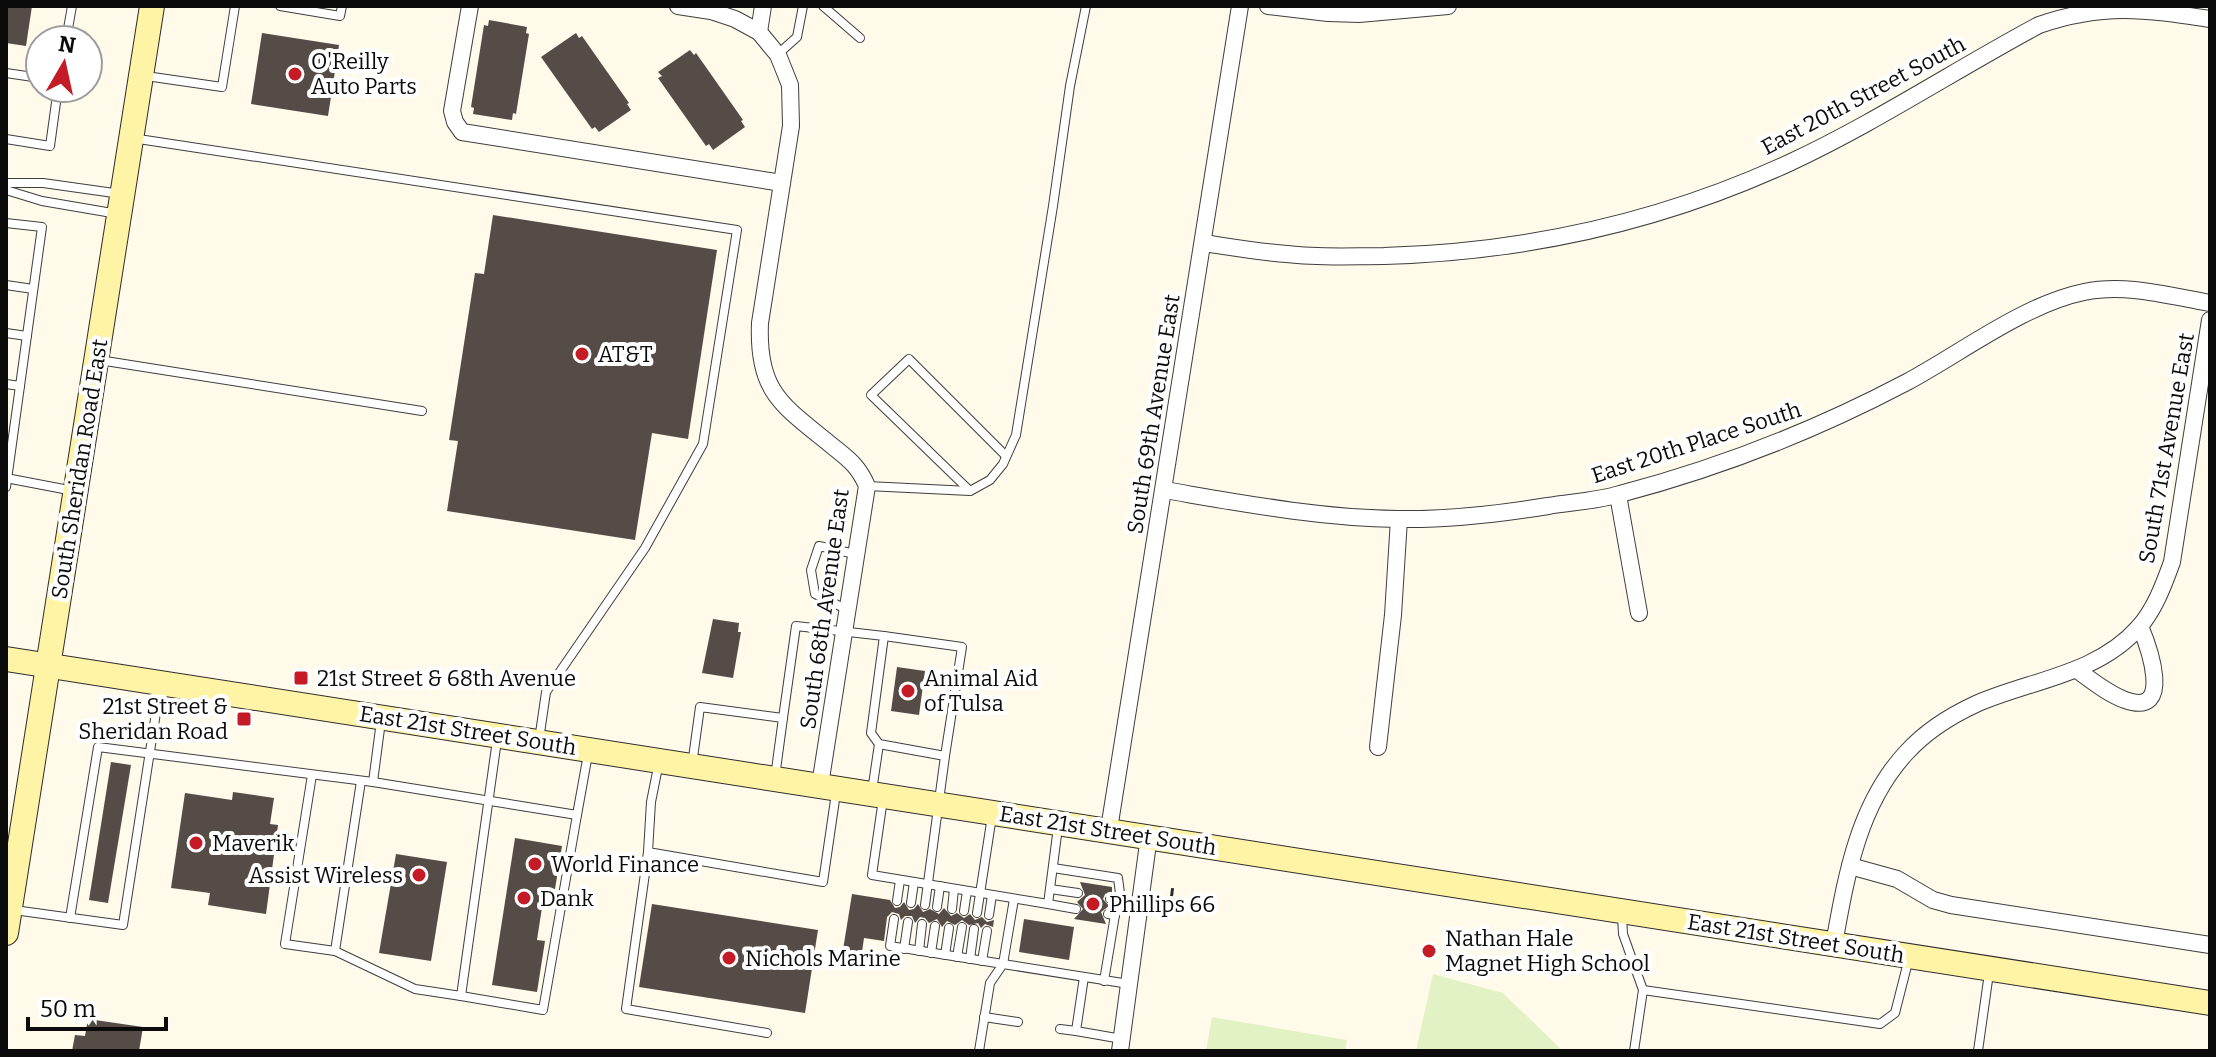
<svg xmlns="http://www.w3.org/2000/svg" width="2216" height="1057" viewBox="0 0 2216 1057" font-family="Bitter,serif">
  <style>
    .pitch { fill: #e3f2c4 }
    .building { fill: #554c47 }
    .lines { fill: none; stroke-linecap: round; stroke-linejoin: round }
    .service-casing { stroke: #3e3e3e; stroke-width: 10 }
    .minor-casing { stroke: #3e3e3e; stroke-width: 18 }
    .secondary-casing { stroke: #2d2d2d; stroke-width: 26 }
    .path { stroke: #2d2d2d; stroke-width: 3; stroke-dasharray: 8 4; stroke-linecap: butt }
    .service { stroke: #fff; stroke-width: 8 }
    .minor { stroke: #fff; stroke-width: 16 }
    .secondary { stroke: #fff3a5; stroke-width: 24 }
    .poi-dot { fill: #c41b27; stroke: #fff; stroke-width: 3 }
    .labels { text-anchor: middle; stroke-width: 8; stroke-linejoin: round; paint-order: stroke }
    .poi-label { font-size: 22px; fill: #0b0b0b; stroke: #fff; text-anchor: start }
    .street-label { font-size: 22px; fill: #0b0b0b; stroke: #fff }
  </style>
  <rect width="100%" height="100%" fill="#fffaea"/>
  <!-- pitch -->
  <g class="pitch">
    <path d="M1433,974L1503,993L1563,1051H1416Z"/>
    <path d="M1212,1017L1347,1040L1345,1051H1206Z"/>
  </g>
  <!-- building -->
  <g class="building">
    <path d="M6,6H32L26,46L6,43Z"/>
    <path d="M489,20L527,27L526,33L529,34L516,114L513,113L512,120L473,114L474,108L471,107L484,25L488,26Z"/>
    <path d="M262,33L339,45L328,116L251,104Z"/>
    <path d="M576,33L579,38L582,36L629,103L627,104L631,110L599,132L595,127L592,129L541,57Z"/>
    <path d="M690,50L694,55L696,53L743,120L741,121L745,127L713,150L709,144L706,146L658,78L662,76L658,72Z"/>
    <path d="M493,215L717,250L688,439L652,433L635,540L447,511L458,441L449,440L475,273L484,274Z"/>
    <path d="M713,619L739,623L738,632H741L733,678L702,673Z"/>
    <path d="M897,667L925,671L919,715L891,711Z"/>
    <path d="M111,762L131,765L108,903L89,900Z"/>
    <path d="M233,792L274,798L270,824L278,825L266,914L208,905L210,893L171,888L185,793L232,800Z"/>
    <path d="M515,838L562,846L555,889L545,888L537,940L545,941L537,992L492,985Z"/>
    <path d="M396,854L447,862L431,961L379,953Z"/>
    <path d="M1080,882L1112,887V892L1105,894L1103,899L1109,906L1101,912L1106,924L1074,919L1083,909L1077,902L1085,895Z"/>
    <path d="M852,894L890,900L895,908L900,907L904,902L909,910L914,909L918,904L923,912L930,909L939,914L944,908L951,916L957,913L964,918L970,914L975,920L982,917L987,922L994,920L993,927L985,924L981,928L978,923L969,925L962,920L955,925L947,921L942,927L937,919L929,923L925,918L920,917L915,923L912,916H905L901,920L899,914L892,912L887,917L884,941L864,938L861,959L842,956Z"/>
    <path d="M652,904L818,930L805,1013L639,987Z"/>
    <path d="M1024,919L1074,927L1069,960L1019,952Z"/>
    <path d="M88,1019L143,1027L139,1051H72L75,1035L85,1036Z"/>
  </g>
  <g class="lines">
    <!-- service casing -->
    <g class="service-casing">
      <g id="service">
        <path d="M280,6L340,16L342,6"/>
        <path d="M823,6L860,38"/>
        <path d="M66,40L72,6"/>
        <path d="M778,54L797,37L803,6"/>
        <path d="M6,73L40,78"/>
        <path d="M146,76L222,87L235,6"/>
        <path d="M132,138L737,230L703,444L645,548L546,692L539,740"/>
        <path d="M6,139L50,146L58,88"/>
        <path d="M6,183H43L121,194"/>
        <path d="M6,190L42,201L118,214"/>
        <path d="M6,223L42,227L6,487"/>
        <path d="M6,285L33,289"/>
        <path d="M6,333L27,336"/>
        <path d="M99,360L422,411"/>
        <path d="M6,384L20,386"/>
        <path d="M6,478L74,491"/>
        <path d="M867,486L970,491L990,480L1003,464L1016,435L1053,206L1070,86L1086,6"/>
        <path d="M970,491L871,395L909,359L1006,456"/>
        <path d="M848,610L815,594L811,570L819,546L855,554"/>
        <path d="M884,636L962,647L945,756"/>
        <path d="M783,718L796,626L884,636L871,733L879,744L945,756L925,905"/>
        <path d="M659,762L651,802L648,852L823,882L836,793"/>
        <path d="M692,765L700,707L783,718L775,777"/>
        <path d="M312,775L285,944L335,951L415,989L461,996L497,740"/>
        <path d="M373,782L381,721"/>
        <path d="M872,791L879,744"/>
        <path d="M883,799L872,875L1048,904L1058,827"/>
        <path d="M648,852L626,1009L767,1033"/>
        <path d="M1053,868L1118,878L1121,901L1141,904"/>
        <path d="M1050,889L1078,893"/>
        <path d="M897,901L900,880"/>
        <path d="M911,903L914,882"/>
        <path d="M1048,904L1076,909"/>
        <path d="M937,907L940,886"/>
        <path d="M952,909L954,889"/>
        <path d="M14,910L123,925L160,687"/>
        <path d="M964,911L967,891"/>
        <path d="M977,913L992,816"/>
        <path d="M1108,914L1115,915L1121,901L1110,899"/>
        <path d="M989,915L992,895"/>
        <path d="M1622,916L1623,934L1643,990L1634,1051"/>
        <path d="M70,918L98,747L373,782L577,815L588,754"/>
        <path d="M894,919L890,946L1003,964L1014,899"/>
        <path d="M904,949L908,922"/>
        <path d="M335,951L361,781"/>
        <path d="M919,951L922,924"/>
        <path d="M931,953L935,926"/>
        <path d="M945,955L949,928"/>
        <path d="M957,957L962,927"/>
        <path d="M970,959L974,929"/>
        <path d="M982,961L987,931"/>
        <path d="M1084,977L1076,1031L1122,1039"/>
        <path d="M1104,981L1115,915"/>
        <path d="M1643,990L1880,1024L1895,1013L1909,958"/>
        <path d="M461,996L543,1010L577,815"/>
        <path d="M984,1017L1018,1022"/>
        <path d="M1060,1029L1076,1031"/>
        <path d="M979,1051L990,983L1003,964L1129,984"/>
        <path d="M1978,1051L1989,973"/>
      </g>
    </g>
    <!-- minor casing -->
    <g class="minor-casing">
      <g id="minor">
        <path d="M470,6L452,111L455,122L462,132L782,183"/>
        <path d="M678,6L711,11L735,19L759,32L778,55L790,85L791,126L760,323C757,392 782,405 831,445C848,459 858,465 867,486L820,785"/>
        <path d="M1268,6L1328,13L1359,14L1448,6"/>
        <path d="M759,32L763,6"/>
        <path d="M1203,243C1231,247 1259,252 1287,254C1319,258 1352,256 1384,256C1525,252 1661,222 1789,163C1875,123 1955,70 2039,25C2103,3 2144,9 2210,19"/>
        <path d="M1164,490C1241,503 1319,518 1398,519C1448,520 1499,514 1548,506C1572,502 1597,501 1620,494C1719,468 1816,430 1907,382C1961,353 2025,304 2084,292C2126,283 2169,296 2210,303"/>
        <path d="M1618,495L1639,613"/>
        <path d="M2077,670C2091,680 2108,694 2125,700C2175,718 2148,645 2140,626"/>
        <path d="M1378,747L1393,615L1399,519"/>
        <path d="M1109,829L1240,6"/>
        <path d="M1850,866L1897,879L1933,900L1951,905L2210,945"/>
        <path d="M1834,944C1846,877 1858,805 1906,753C1925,732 1950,716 1976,704C2030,680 2097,675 2139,627C2155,609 2164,584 2172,562L2210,320"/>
        <path d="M1120,1051L1149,836"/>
      </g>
    </g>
    <!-- secondary casing -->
    <g class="secondary-casing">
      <g id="secondary">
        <path d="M6,659L2210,1003"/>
        <path d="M6,933L152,6"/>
      </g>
    </g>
    <!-- path -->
    <path class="path" d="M1170,908L1173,885"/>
    <!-- service -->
    <use href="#service" class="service"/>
    <!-- minor -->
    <use href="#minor" class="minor"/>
    <!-- secondary -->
    <use href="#secondary" class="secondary"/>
  </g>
  <!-- markers -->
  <g class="poi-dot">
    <circle cx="295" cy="74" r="8"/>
    <circle cx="582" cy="354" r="8"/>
    <rect x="293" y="670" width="16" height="16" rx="4"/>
    <circle cx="908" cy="691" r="8"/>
    <rect x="236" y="711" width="16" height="16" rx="4"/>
    <circle cx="196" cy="843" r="8"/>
    <circle cx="535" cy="864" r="8"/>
    <circle cx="419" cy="875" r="8"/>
    <circle cx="524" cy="898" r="8"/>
    <circle cx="1093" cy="904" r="8"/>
    <circle cx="1429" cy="951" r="8"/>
    <circle cx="729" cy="958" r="8"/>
  </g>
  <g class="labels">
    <!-- poi labels -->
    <g class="poi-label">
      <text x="311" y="69">O'Reilly<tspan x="311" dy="25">Auto Parts</tspan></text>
      <text x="598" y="362">AT&amp;T</text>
      <text x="317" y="686">21st Street &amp; 68th Avenue</text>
      <text x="924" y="686">Animal Aid<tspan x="924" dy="25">of Tulsa</tspan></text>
      <text x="228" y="714" text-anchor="end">21st Street &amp;<tspan x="228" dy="25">Sheridan Road</tspan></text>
      <text x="212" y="851">Maverik</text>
      <text x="551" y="872">World Finance</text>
      <text x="403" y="883" text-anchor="end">Assist Wireless</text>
      <text x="540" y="906">Dank</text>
      <text x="1109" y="912">Phillips 66</text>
      <text x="1445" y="946">Nathan Hale<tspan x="1445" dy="25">Magnet High School</tspan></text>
      <text x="745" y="966">Nichols Marine</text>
    </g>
    <!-- street labels -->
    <g class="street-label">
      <text transform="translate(1863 95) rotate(-28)" y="8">East 20th Street South</text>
      <text transform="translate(1153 414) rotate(-81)" y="8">South 69th Avenue East</text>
      <text transform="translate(1696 442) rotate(-18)" y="8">East 20th Place South</text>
      <text transform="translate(2166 448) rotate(-80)" y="8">South 71st Avenue East</text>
      <text transform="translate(79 469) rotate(-81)" y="8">South Sheridan Road East</text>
      <text transform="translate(824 609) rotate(-82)" y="8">South 68th Avenue East</text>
      <text transform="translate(468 730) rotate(9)" y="8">East 21st Street South</text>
      <text transform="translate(1108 830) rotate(9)" y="8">East 21st Street South</text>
      <text transform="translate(1796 938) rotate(9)" y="8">East 21st Street South</text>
    </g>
  </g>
  <!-- border -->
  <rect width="2216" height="1057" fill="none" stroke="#0b0b0b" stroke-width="16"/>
  <!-- north arrow -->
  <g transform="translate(64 64) rotate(9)"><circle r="38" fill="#ffffff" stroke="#9d9d9d" stroke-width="2"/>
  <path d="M0-6L14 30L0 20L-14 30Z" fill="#c41b27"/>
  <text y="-12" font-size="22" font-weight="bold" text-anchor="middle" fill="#0b0b0b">N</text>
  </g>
  <!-- scale -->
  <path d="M28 1017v12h138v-12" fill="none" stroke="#0b0b0b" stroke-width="4"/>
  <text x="40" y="1017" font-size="24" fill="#0b0b0b" stroke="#ffffff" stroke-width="6" paint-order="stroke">50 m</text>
</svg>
